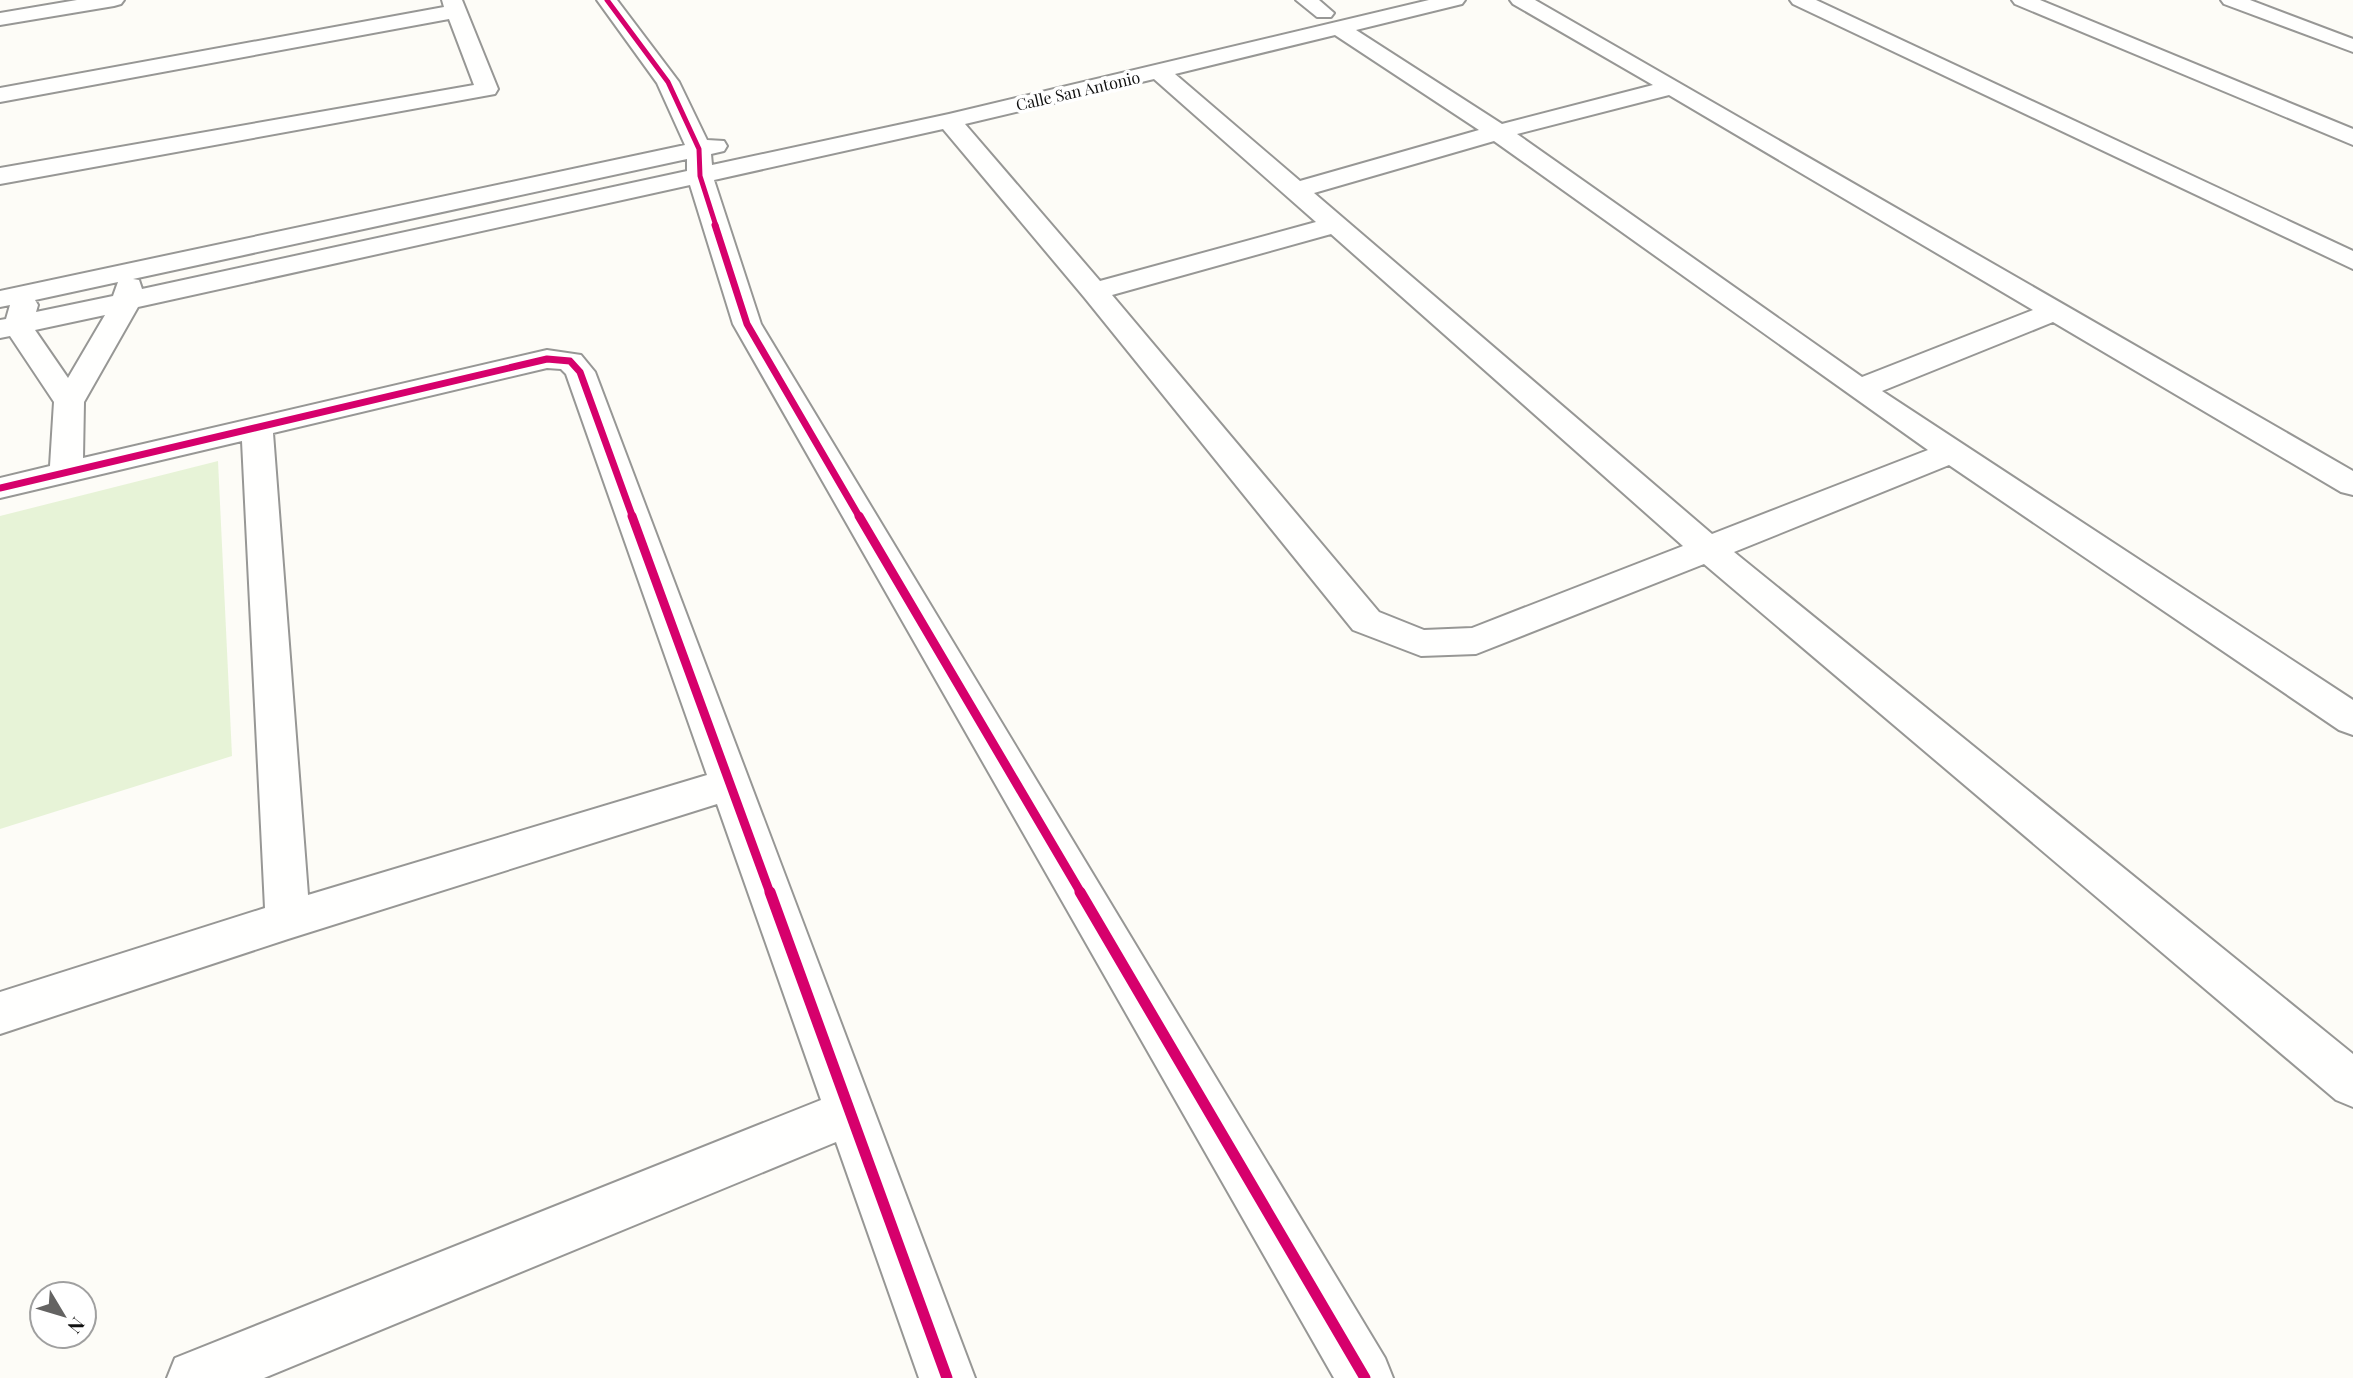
<svg xmlns="http://www.w3.org/2000/svg" width="2353" height="1378" viewBox="0 0 2353 1378" font-family="'Playfair Display',serif">
  <style>
    .green { fill: #e7f3d7 }
    .lines { fill: none; stroke-linecap: round; stroke-linejoin: round }
    .minor-casing { stroke: #979795; stroke-width: 4 }
    .minor { fill: #fffffe; fill-rule: evenodd }
    .cycleway-far3-casing { stroke: #fff; stroke-width: 8 }
    .cycleway-far2-casing { stroke: #fff; stroke-width: 10 }
    .cycleway-far1-casing { stroke: #fff; stroke-width: 13 }
    .cycleway-casing { stroke: #fff; stroke-width: 16 }
    .cycleway-far3 { stroke: #d6006c; stroke-width: 5 }
    .cycleway-far2 { stroke: #d6006c; stroke-width: 7 }
    .cycleway-far1 { stroke: #d6006c; stroke-width: 9 }
    .cycleway { stroke: #d6006c; stroke-width: 11 }
    .labels { text-anchor: middle; stroke-width: 7; stroke-linejoin: round; paint-order: stroke }
    .far-street-label { font-size: 16px; fill: #111; stroke: #fff }
  </style>
  <rect width="100%" height="100%" fill="#fdfcf7"/>
  <!-- green -->
  <path class="green" d="M218,461L232,756L0,829V516Z"/>
  <g class="lines">
    <!-- minor casing -->
    <g class="minor-casing">
      <g id="minor">
        <path d="M77,0H124L121,4L114,6L0,25V13Z"/>
        <path d="M442,0H462L498,89L495,94L0,184V168L474,85L449,19L0,102V88L444,7Z"/>
        <path d="M597,0H617L679,82L707,140L724,141L727,146L724,151L711,154L712,165L949,114L1429,0H1465L1462,4L1356,30L1502,124L1653,85L1513,4L1510,0H1535L2353,471V495L2341,492L2053,322L1882,391L2353,700V735L2339,730L1949,465L1734,552L2353,1054V1107L2336,1100L1704,564L1476,654L1421,656L1353,630L1084,297L943,129L714,180L761,324L1385,1358L1393,1378H1334L733,324L690,185L138,307L84,402L83,458L547,350L581,355L595,372L975,1378H919L836,1142L264,1378H167L175,1358L821,1100L717,804L288,939L0,1034V992L265,908L242,441L0,498V478L50,466L54,402L10,336L0,338V320L6,319L10,305L0,307V291L685,145L657,83ZM1335,35L1479,130L1300,181L1175,74ZM1154,79L1316,222L1100,281L965,124ZM1669,95L2033,310L1862,377L1517,134ZM1494,141L1928,450L1712,534L1314,193ZM687,159V171L142,289L139,280L133,279ZM1331,234L1683,546L1472,628L1424,630L1379,612L1112,295ZM118,282L113,296L36,312L38,305L35,300ZM105,315L68,378L35,330ZM547,368L561,369L566,374L707,775L308,895L273,433Z"/>
        <path d="M1296,0H1319L1334,13L1331,17H1317Z"/>
        <path d="M1790,0H1816L2353,251V269L1793,4Z"/>
        <path d="M2012,0H2040L2353,129V145L2015,4Z"/>
        <path d="M2221,0H2250L2353,39V52L2224,4Z"/>
      </g>
    </g>
    <!-- minor -->
    <use href="#minor" class="minor"/>
    <!-- cycleway-far3 casing -->
    <g class="cycleway-far3-casing">
      <path id="cycleway-far3" d="M607,0L668,82L699,149L700,176L716,226"/>
    </g>
    <!-- cycleway-far2 casing -->
    <g class="cycleway-far2-casing">
      <g id="cycleway-far2">
        <path d="M715,225L747,324L860,518"/>
        <path d="M0,488L547,359L570,361L580,372L633,518"/>
      </g>
    </g>
    <!-- cycleway-far1 casing -->
    <g class="cycleway-far1-casing">
      <g id="cycleway-far1">
        <path d="M632,516L770,893"/>
        <path d="M859,516L1081,893"/>
      </g>
    </g>
    <!-- cycleway casing -->
    <g class="cycleway-casing">
      <g id="cycleway">
        <path d="M770,892L947,1378"/>
        <path d="M1080,892L1365,1378"/>
      </g>
    </g>
    <!-- cycleway-far3 -->
    <use href="#cycleway-far3" class="cycleway-far3"/>
    <!-- cycleway-far2 -->
    <use href="#cycleway-far2" class="cycleway-far2"/>
    <!-- cycleway-far1 -->
    <use href="#cycleway-far1" class="cycleway-far1"/>
    <!-- cycleway -->
    <use href="#cycleway" class="cycleway"/>
  </g>
  <g class="labels">
    <!-- far-street labels -->
    <g class="far-street-label">
      <text transform="translate(1078 91) rotate(-13)" y="6">Calle San Antonio</text>
    </g>
  </g>
  <!-- north arrow -->
  <g transform="translate(63 1315) rotate(128)"><circle r="33" fill="#ffffff" stroke="#a0a0a0" stroke-width="2"/>
  <path d="M0-5L12 26L0 18L-12 26Z" fill="#646362"/>
  <text y="-10" font-size="19" font-weight="bold" text-anchor="middle" fill="#111111">N</text>
  </g>
</svg>
